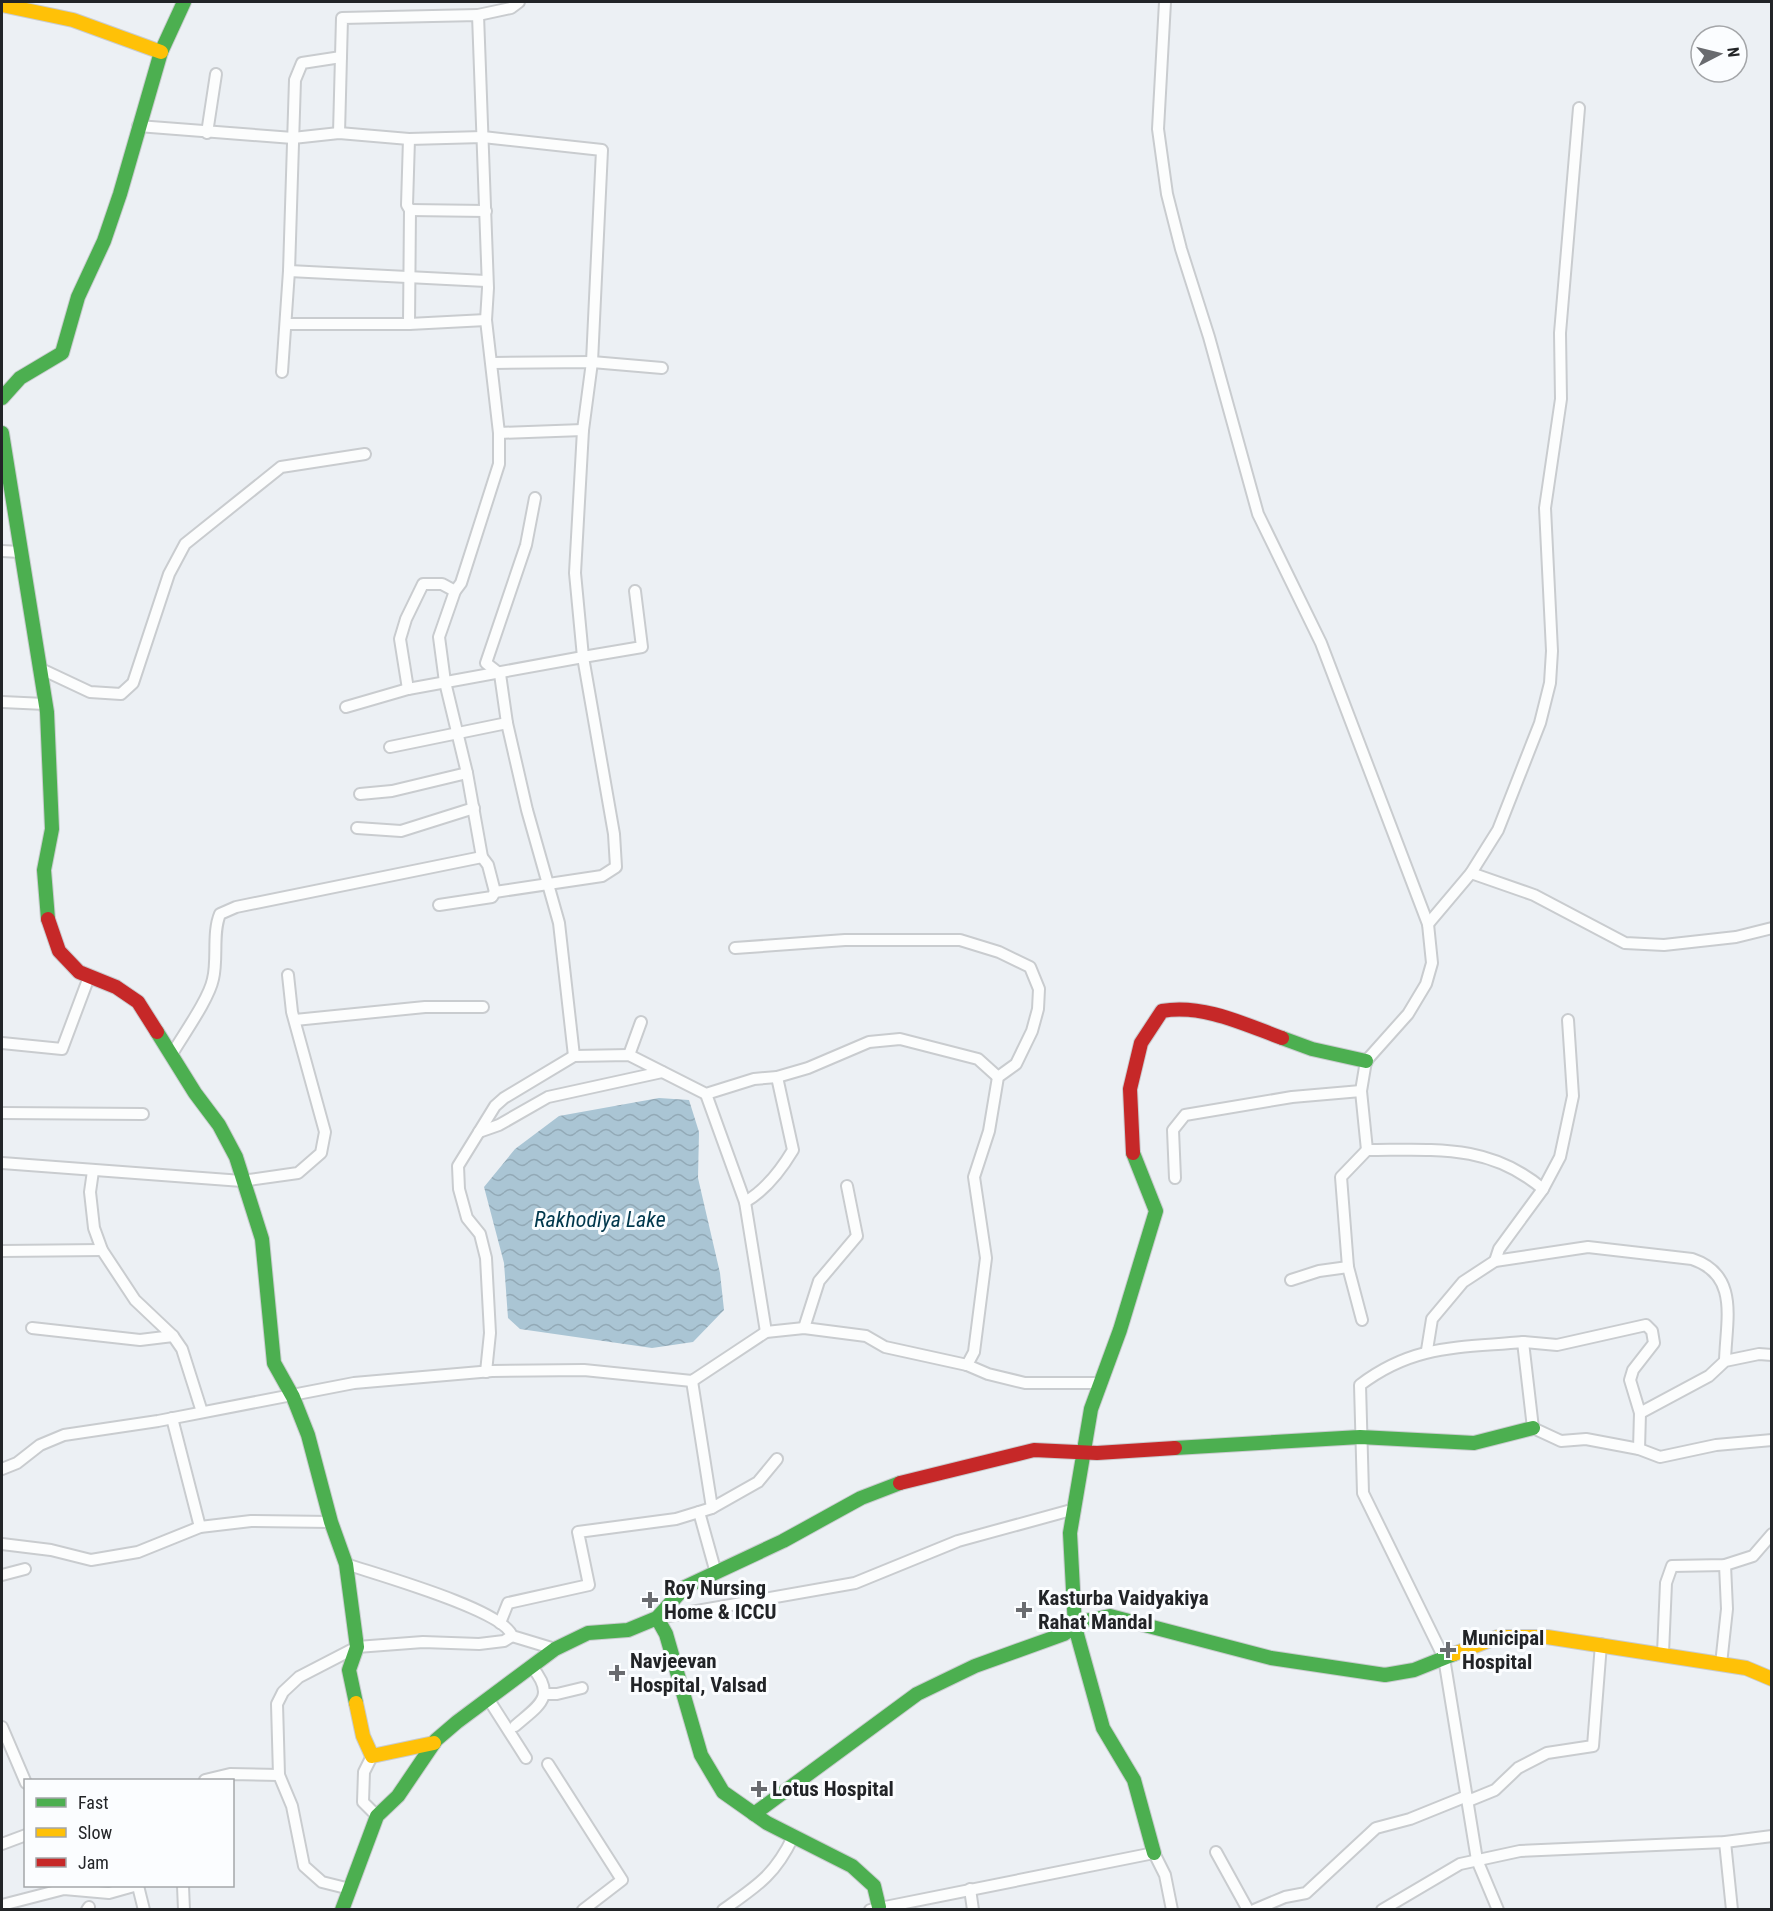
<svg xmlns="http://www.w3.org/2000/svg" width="1773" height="1911" viewBox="0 0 1773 1911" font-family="'Roboto Condensed',sans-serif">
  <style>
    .water { fill: url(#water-waves) }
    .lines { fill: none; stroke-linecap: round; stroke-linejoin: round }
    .street-casing { stroke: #c9cccf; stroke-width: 14 }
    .fast-casing { stroke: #c9cccf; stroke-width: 16 }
    .slow-casing { stroke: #c9cccf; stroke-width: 16 }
    .jam-casing { stroke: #c9cccf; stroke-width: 16 }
    .street { stroke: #fcfdfd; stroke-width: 10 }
    .fast { stroke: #4caf50; stroke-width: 14 }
    .slow { stroke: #ffc107; stroke-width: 14 }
    .jam { stroke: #c62828; stroke-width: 14 }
    .poi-dot { fill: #696b6f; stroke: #fbfdff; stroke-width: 2 }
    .labels { text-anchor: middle; stroke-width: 6; stroke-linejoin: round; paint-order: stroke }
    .poi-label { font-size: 21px; font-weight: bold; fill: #222427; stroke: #fbfdff; text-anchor: start }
    .water-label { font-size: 22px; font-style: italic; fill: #00374c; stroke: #fbfdff }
  </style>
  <defs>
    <pattern id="water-waves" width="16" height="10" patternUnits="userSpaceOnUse" patternTransform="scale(1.5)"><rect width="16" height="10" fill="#aac5d4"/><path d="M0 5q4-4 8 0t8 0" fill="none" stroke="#92a9b6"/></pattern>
  </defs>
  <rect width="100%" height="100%" fill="#ecf0f4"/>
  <!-- water -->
  <path class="water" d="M659,1098L689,1100L699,1132L698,1178L720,1273L724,1310L693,1342L652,1348L520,1329L508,1318L504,1263L484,1187L515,1149L559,1116Z"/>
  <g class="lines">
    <!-- street casing -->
    <g class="street-casing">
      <g id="street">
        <path d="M1165,2L1158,129L1167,194L1181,249L1209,337L1258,514L1321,643L1428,924L1432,963L1426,984L1408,1014L1366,1061L1361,1091L1367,1150"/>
        <path d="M478,15L511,8L519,2"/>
        <path d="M138,126L293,138L339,133L409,139L483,137L602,150L592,362L583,430L575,573L583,657L642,647L635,591"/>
        <path d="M207,133L216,74"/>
        <path d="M339,133L342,18L478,15L488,288L486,320L499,433L583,430"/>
        <path d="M409,139L407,205L410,210L409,324"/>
        <path d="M410,210L486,211"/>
        <path d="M289,271L486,281"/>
        <path d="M286,324H409L486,320"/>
        <path d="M493,363L592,362L662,368"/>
        <path d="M282,372L289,271L295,80L302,63L341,57"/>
        <path d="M535,498L526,545L486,663L500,674L507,723L527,810L559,923L574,1056"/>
        <path d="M2,551L20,552"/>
        <path d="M39,668L90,692L121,694L133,683L169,574L185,544L281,467L365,454"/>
        <path d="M408,689L400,639L406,619L423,584H442L455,591"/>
        <path d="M2,702L45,704"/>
        <path d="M346,707L408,689L583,657L614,834L616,867L602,876L495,892L492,897L439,905"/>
        <path d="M390,747L507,723"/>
        <path d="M360,794L392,791L467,773"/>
        <path d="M357,828L401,831L474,808"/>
        <path d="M1471,873L1534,895L1625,943L1664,945L1736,937L1772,928"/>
        <path d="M495,892L488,865L482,857L467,773L445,682L439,637L455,591L461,583L499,464V433"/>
        <path d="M1428,924L1471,873L1498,830L1540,723L1550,683L1552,651L1545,508L1561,399L1560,333L1579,108"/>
        <path d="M735,948L845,940H960L999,952L1030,967L1039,989L1038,1009L1032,1031L1016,1064L998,1077L989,1131L974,1177L986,1258L974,1352L967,1365"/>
        <path d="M295,1020L425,1007H483"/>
        <path d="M2,1043L62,1049L89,977"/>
        <path d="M172,1054C183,1035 209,999 213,979C218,959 212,933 220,914L236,907L482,857"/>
        <path d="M629,1055L641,1022"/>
        <path d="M706,1094L745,1202L766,1332"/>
        <path d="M2,1113L143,1114"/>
        <path d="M479,1132L499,1125L548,1097L662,1072"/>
        <path d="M2,1163L242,1181L298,1173L321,1153L325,1132L292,1012L288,975"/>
        <path d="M93,1171L90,1192L94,1228L102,1250L135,1300L173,1336L182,1349L202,1412"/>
        <path d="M1175,1178L1173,1130L1185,1115L1292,1097L1361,1091"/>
        <path d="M745,1202C766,1190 781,1170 793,1150L777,1077"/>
        <path d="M2,1251L102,1250"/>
        <path d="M1495,1261L1499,1249L1543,1189L1560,1157L1573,1096L1568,1020"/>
        <path d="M1291,1280L1319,1271L1348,1267"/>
        <path d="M1362,1320L1348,1267L1341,1177L1367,1150C1433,1150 1489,1143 1543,1189"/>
        <path d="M32,1328L140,1340L173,1336"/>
        <path d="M804,1328L819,1281L857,1236L847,1186"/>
        <path d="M1523,1342L1557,1345L1646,1325L1652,1331L1654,1343L1633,1370L1630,1380L1640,1413L1639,1449"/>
        <path d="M1427,1350L1432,1319L1463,1282L1495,1261L1588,1247L1692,1259C1740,1275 1726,1320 1725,1361"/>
        <path d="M486,1372L490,1333L486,1258L480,1234L467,1218L459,1189L458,1166L495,1106L504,1098L574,1056L629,1055L706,1094L754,1079L777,1077L808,1068L869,1042L900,1039L978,1059L998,1077"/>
        <path d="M692,1381L712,1508L758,1482L777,1459"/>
        <path d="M1640,1413L1709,1376L1725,1361L1759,1354L1772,1355"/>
        <path d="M172,1418L200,1527"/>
        <path d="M2,1469L17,1463L40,1445L64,1435L158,1421L354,1383L492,1371L584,1370L692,1381L766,1332L804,1328L866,1336L885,1347L967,1365L988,1374L1025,1383H1101"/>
        <path d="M699,1512L716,1573"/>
        <path d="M2,1544L51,1550L91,1560L138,1552L200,1527L251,1521L331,1522"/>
        <path d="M346,1564C375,1574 505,1610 512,1636L555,1649"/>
        <path d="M2,1575L25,1569"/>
        <path d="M657,1618L855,1583L958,1541L1075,1509"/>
        <path d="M500,1623L508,1603L589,1585L578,1532L676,1519L712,1508"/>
        <path d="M1663,1653L1666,1583L1672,1566L1725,1565L1753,1556L1772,1534"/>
        <path d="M1721,1664L1727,1609L1725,1565"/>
        <path d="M545,1694H557L582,1688"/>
        <path d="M489,1700L526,1758"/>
        <path d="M515,1726C539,1705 557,1697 532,1667"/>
        <path d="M2,1727L26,1783"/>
        <path d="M372,1756L364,1772L363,1802L377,1816"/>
        <path d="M548,1764L622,1880L583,1910"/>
        <path d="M205,1780L230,1774L279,1775"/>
        <path d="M1468,1801L1495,1790L1518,1768L1547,1753L1593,1746L1601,1644"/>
        <path d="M1725,1842L1732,1910"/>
        <path d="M2,1844L26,1835"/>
        <path d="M1216,1852L1248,1910"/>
        <path d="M138,1886L144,1910"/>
        <path d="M183,1886L184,1910"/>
        <path d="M350,1889L322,1882L304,1866L292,1806L279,1775L277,1704L283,1692L299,1677L357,1647L423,1642L479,1644L504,1641L512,1636"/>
        <path d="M970,1889L973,1910"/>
        <path d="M2,1905L64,1889L109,1893L134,1886"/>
        <path d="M87,1910L89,1907"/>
        <path d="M723,1910C757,1886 775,1875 793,1837"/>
        <path d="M870,1910L1154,1853L1165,1875L1172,1910"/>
        <path d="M1254,1910L1285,1897L1306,1893L1376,1828L1410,1819L1467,1796"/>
        <path d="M1382,1910L1460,1864L1520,1851L1725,1842L1772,1836"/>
        <path d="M1498,1910L1477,1860L1444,1658L1363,1493L1360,1385C1414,1344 1459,1348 1523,1342L1533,1428L1561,1441L1586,1439L1639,1449L1660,1457L1716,1445L1772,1440"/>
      </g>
    </g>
    <!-- fast casing -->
    <g class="fast-casing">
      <g id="fast">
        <path d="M2,398L20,378L62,353L78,297L104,241L120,194L161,52L184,2"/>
        <path d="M2,433L47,712L52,829L44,870L48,919"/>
        <path d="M157,1032L195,1093L219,1125L236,1157L262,1239L274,1363L293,1397L308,1435L331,1522L346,1564L357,1647L349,1670L356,1703"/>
        <path d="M1282,1038L1312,1049L1366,1061"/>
        <path d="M1133,1153L1156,1211L1120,1330L1091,1409L1070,1533L1075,1627L1103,1728L1134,1780L1154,1853"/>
        <path d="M1175,1448L1360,1437L1474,1443L1533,1428"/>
        <path d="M657,1618L666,1634L701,1755L723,1792L767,1823L852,1866L874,1886L879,1907"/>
        <path d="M754,1814L917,1694L975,1666L1064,1634L1084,1621L1110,1616L1271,1658L1385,1675L1414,1670L1454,1654"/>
        <path d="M342,1910L377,1816L398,1796L436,1740L457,1722L555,1649L588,1633L628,1630L657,1618L685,1587L783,1541L861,1498L900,1483"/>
      </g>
    </g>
    <!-- slow casing -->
    <g class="slow-casing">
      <g id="slow">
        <path d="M2,5L73,20L161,52"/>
        <path d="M1454,1654L1498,1637H1547L1746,1668L1772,1679"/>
        <path d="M356,1703L363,1736L372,1756L434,1743"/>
      </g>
    </g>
    <!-- jam casing -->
    <g class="jam-casing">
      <g id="jam">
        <path d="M48,919L59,951L79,972L116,987L138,1002L157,1032"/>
        <path d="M1133,1153L1130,1089L1141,1043L1162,1011C1203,1004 1244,1024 1282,1038"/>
        <path d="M900,1483L1034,1450L1097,1453L1175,1448"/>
      </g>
    </g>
    <!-- street -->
    <use href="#street" class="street"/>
    <!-- fast -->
    <use href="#fast" class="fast"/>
    <!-- slow -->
    <use href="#slow" class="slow"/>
    <!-- jam -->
    <use href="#jam" class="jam"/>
  </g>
  <!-- markers -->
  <g class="poi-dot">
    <path d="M647 1591h6v6h6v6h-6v6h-6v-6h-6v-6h6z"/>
    <path d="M1021 1601h6v6h6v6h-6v6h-6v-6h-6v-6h6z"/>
    <path d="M1445 1641h6v6h6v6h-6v6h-6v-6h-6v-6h6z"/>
    <path d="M614 1664h6v6h6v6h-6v6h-6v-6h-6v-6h6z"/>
    <path d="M756 1780h6v6h6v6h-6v6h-6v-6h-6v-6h6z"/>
  </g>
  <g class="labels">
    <!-- poi labels -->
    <g class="poi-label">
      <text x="664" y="1595">Roy Nursing<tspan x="664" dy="24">Home &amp; ICCU</tspan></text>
      <text x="1038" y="1605">Kasturba Vaidyakiya<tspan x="1038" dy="24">Rahat Mandal</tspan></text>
      <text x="1462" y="1645">Municipal<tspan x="1462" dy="24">Hospital</tspan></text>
      <text x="630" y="1668">Navjeevan<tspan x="630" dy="24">Hospital, Valsad</tspan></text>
      <text x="772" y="1796">Lotus Hospital</text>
    </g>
    <!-- water labels -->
    <g class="water-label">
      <text x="600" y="1227">Rakhodiya Lake</text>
    </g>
  </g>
  <!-- border -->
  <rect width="1773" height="1911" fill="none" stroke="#222427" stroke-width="6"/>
  <!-- legend -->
  <rect x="24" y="1779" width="210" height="108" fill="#fbfdff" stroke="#a4a6a9" stroke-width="1.5"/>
  <rect x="36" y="1798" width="30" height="9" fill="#4caf50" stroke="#a4a6a9" stroke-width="1.5"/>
  <text x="78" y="1809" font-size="18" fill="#222427">Fast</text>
  <rect x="36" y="1828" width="30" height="9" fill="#ffc107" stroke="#a4a6a9" stroke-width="1.5"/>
  <text x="78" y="1839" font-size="18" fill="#222427">Slow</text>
  <rect x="36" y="1858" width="30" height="9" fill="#c62828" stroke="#a4a6a9" stroke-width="1.5"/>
  <text x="78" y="1869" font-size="18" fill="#222427">Jam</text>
  <!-- north arrow -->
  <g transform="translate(1719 54) rotate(83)"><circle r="28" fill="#fbfdff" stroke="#a4a6a9" stroke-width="1.5"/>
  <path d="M0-4.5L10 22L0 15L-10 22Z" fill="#696b6f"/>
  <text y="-9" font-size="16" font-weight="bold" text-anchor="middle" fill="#222427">N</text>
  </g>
</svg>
